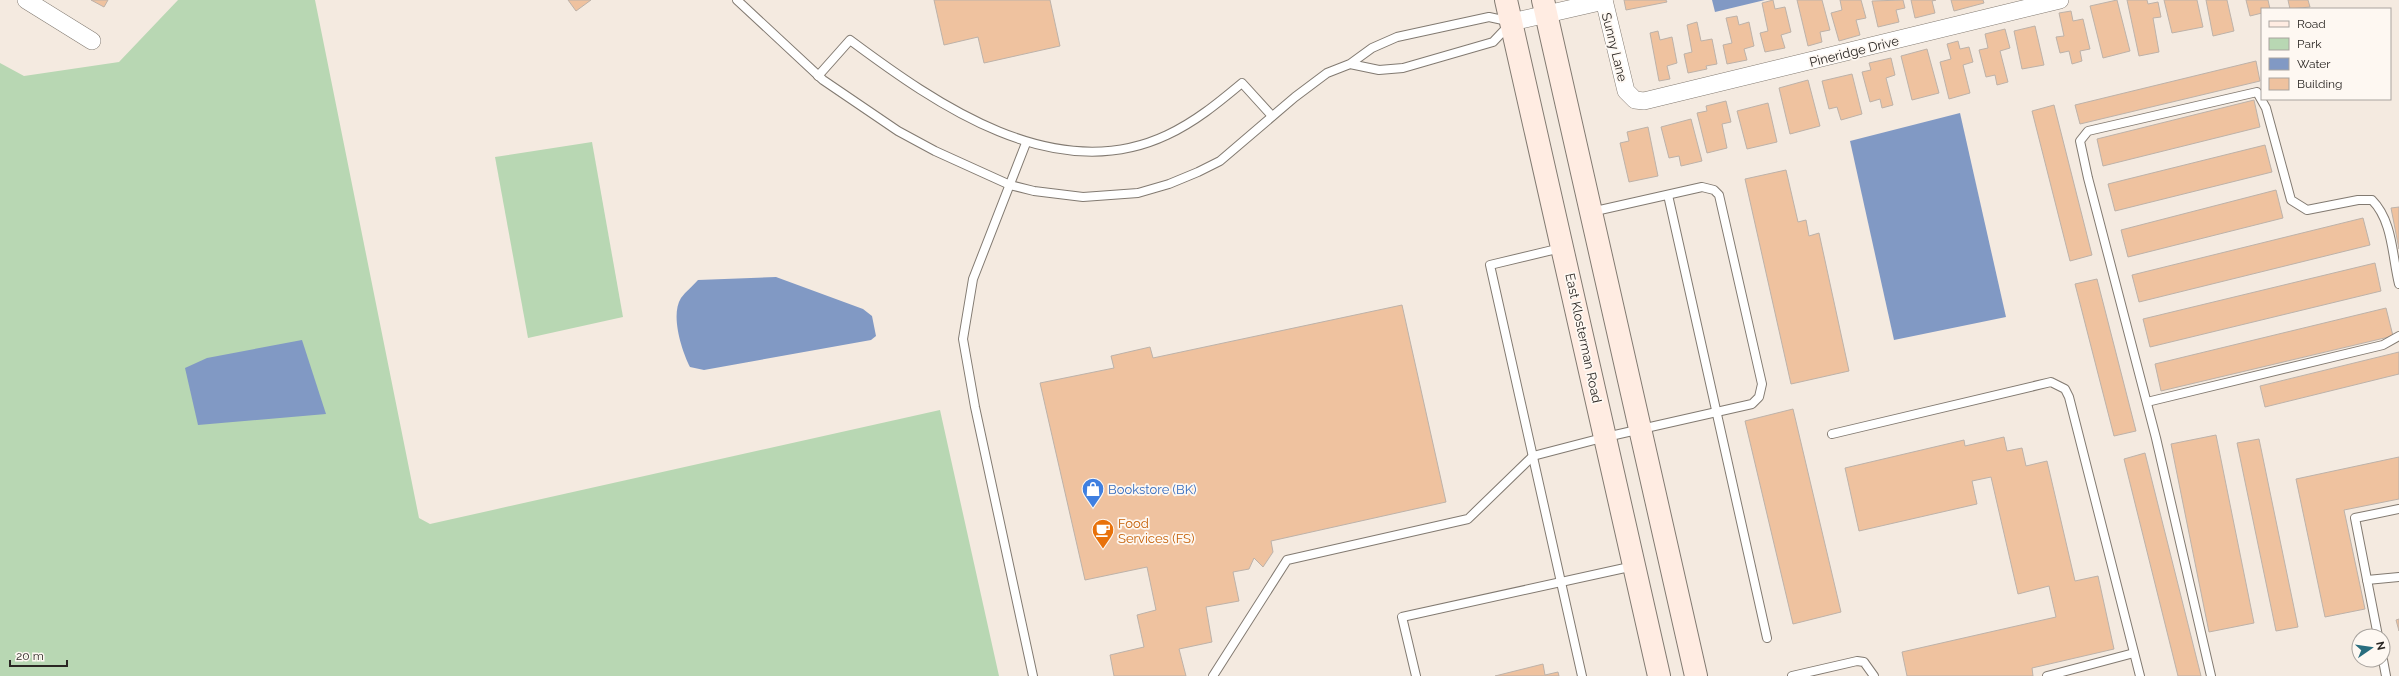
<svg xmlns="http://www.w3.org/2000/svg" width="2399" height="676" viewBox="0 0 2399 676" font-family="Raleway,sans-serif">
  <style>
    .green { fill: #b8d7b3 }
    .water { fill: #8199c4 }
    .building { fill: #efc29f; stroke: #bdb2a9 }
    .lines { fill: none; stroke-linecap: round; stroke-linejoin: round }
    .lane-casing { stroke: #827a71; stroke-width: 10 }
    .street-casing { stroke: #827a71; stroke-width: 18 }
    .secondary-casing { stroke: #827a71; stroke-width: 24 }
    .lane { stroke: #fff; stroke-width: 8 }
    .street { stroke: #fff; stroke-width: 17 }
    .secondary { stroke: #ffece2; stroke-width: 22 }
    .labels { text-anchor: middle; stroke-width: 3.5; stroke-linejoin: round; paint-order: stroke }
    .street-label { font-size: 13px; fill: #2a2623; stroke: #fef8f2 }
    .shop-label { font-size: 13px; fill: #366cbe; stroke: #fef8f2; text-anchor: start }
    .food-label { font-size: 13px; fill: #c56008; stroke: #fef8f2; text-anchor: start }
  </style>
  <rect width="100%" height="100%" fill="#f4eae0"/>
  <!-- green -->
  <g class="green">
    <path d="M178,0H315L419,518L430,524L940,410L999,676H0V63L24,76L119,62Z"/>
    <path d="M592,142L623,317L528,338L495,157Z"/>
  </g>
  <!-- water -->
  <g class="water">
    <path d="M1712,0H1765L1715,12Z"/>
    <path d="M1960,113L2006,317L1894,340L1850,141Z"/>
    <path d="M776,277L863,309L872,316L876,336L871,340L704,370L690,367C682,351 670,315 681,298C686,291 693,286 698,280Z"/>
    <path d="M302,340L326,414L198,425L185,368L207,358Z"/>
  </g>
  <!-- building -->
  <g class="building">
    <path d="M91,0H108L104,7Z"/>
    <path d="M568,0H591L576,11Z"/>
    <path d="M934,0H1050L1060,46L984,63L978,37L944,45Z"/>
    <path d="M1624,0H1666L1667,2L1626,10Z"/>
    <path d="M1773,0L1775,9L1785,7L1791,32L1781,35L1785,48L1765,52L1760,33L1768,31L1762,3Z"/>
    <path d="M1797,0H1822L1830,30L1820,32L1822,42L1808,46Z"/>
    <path d="M1840,0H1861L1866,18L1856,20L1860,35L1839,41L1831,13L1842,10Z"/>
    <path d="M1903,0L1905,8L1896,10L1899,22L1878,27L1872,1Z"/>
    <path d="M1911,0H1936L1932,1L1935,13L1915,18Z"/>
    <path d="M1951,0H1983L1984,3L1954,11Z"/>
    <path d="M2117,0L2130,51L2103,58L2090,6Z"/>
    <path d="M2127,0H2147L2148,4L2158,2L2161,17L2153,18L2159,52L2139,56Z"/>
    <path d="M2164,0H2197L2203,27L2172,33Z"/>
    <path d="M2206,0H2227L2234,31L2213,36Z"/>
    <path d="M2246,0H2268L2270,9H2262V13L2250,16Z"/>
    <path d="M2288,0H2308L2310,7L2290,9Z"/>
    <path d="M2071,11L2073,21L2083,19L2090,49L2080,51L2082,61L2072,64L2069,51L2060,53L2056,37L2064,36L2059,13Z"/>
    <path d="M1737,16L1739,25L1749,22L1754,46L1744,49L1747,60L1727,64L1723,45L1732,43L1726,18Z"/>
    <path d="M1697,22L1701,41L1712,39L1717,64L1706,66L1707,69L1688,73L1684,54L1692,52L1687,25Z"/>
    <path d="M2035,26L2044,65L2022,69L2014,31Z"/>
    <path d="M2005,29L2010,48L2000,51L2008,82L1997,85L1995,75L1986,77L1979,50L1988,48L1985,34Z"/>
    <path d="M1658,31L1660,40L1672,37L1677,63L1667,66L1670,79L1659,81L1650,33Z"/>
    <path d="M1958,41L1960,49L1969,47L1973,62L1963,65L1970,93L1949,99L1940,62L1951,59L1947,44Z"/>
    <path d="M1927,49L1939,93L1912,100L1901,56Z"/>
    <path d="M1891,58L1895,75L1886,78L1893,105L1882,108L1880,99L1870,102L1862,72L1871,70L1869,63Z"/>
    <path d="M2256,61L2260,81L2080,124L2075,105Z"/>
    <path d="M1852,74L1862,114L1841,120L1837,107L1829,109L1822,81Z"/>
    <path d="M1808,80L1820,126L1790,134L1779,88Z"/>
    <path d="M2254,100L2260,127L2103,166L2097,139Z"/>
    <path d="M1726,101L1731,122L1722,124L1727,148L1707,153L1697,113L1707,111L1706,106Z"/>
    <path d="M1768,103L1777,142L1747,149L1737,111Z"/>
    <path d="M2054,105L2092,255L2070,261L2032,111Z"/>
    <path d="M1691,119L1702,161L1681,166L1679,156L1669,158L1661,127Z"/>
    <path d="M1648,127L1658,176L1629,182L1620,143L1629,141L1627,132Z"/>
    <path d="M2265,145L2272,172L2115,211L2108,184Z"/>
    <path d="M1786,170L1798,222L1806,220L1809,236L1819,233L1849,371L1791,384L1745,179Z"/>
    <path d="M2276,190L2283,218L2128,257L2121,230Z"/>
    <path d="M2399,207V249L2391,208Z"/>
    <path d="M2363,218L2370,245L2139,302L2132,275Z"/>
    <path d="M2375,263L2381,291L2150,347L2143,319Z"/>
    <path d="M2097,279L2136,431L2114,436L2075,284Z"/>
    <path d="M1402,305L1446,502L1271,541L1273,552L1263,567L1254,558L1249,569L1233,572L1239,601L1206,607L1212,642L1179,649L1186,676H1114L1110,655L1144,647L1137,615L1156,610L1147,567L1085,580L1040,383L1114,368L1111,356L1150,347L1153,358Z"/>
    <path d="M2386,308L2393,336L2161,391L2155,364Z"/>
    <path d="M2399,352V374L2265,407L2260,386Z"/>
    <path d="M1793,409L1841,612L1793,624L1745,421Z"/>
    <path d="M2216,435L2254,623L2209,632L2171,444Z"/>
    <path d="M2004,437L2007,451L2022,448L2026,466L2047,461L2075,581L2098,576L2114,649L2032,668L2033,676H1907L1902,652L2056,617L2049,586L2018,594L1991,477L1972,481L1977,504L1859,531L1845,468L1964,440L1965,446Z"/>
    <path d="M2259,439L2298,627L2276,631L2237,443Z"/>
    <path d="M2145,453L2201,676H2178L2124,459Z"/>
    <path d="M2399,457V499L2344,510L2365,609L2325,617L2296,479Z"/>
    <path d="M2399,619V631L2396,620Z"/>
    <path d="M1543,664L1545,675L1558,672L1559,676H1495Z"/>
  </g>
  <g class="lines">
    <!-- lane casing -->
    <g class="lane-casing">
      <g id="lane">
        <path d="M737,0L823,80L898,131L935,151L1010,185L1034,191L1083,197L1138,193L1169,184L1198,172L1220,161L1295,97L1327,73L1350,64L1372,48L1397,37L1489,17L1512,22L1493,42L1403,68L1379,70L1350,64"/>
        <path d="M818,76L850,40C936,104 1055,188 1167,135C1195,122 1218,103 1242,83L1272,116"/>
        <path d="M1026,143L973,279L963,339L975,407L1033,676"/>
        <path d="M1668,195L1767,638"/>
        <path d="M1561,248L1490,265L1582,676"/>
        <path d="M2147,402L2383,345L2399,336"/>
        <path d="M1832,434L2051,382L2065,389L2069,397L2140,676"/>
        <path d="M2367,580L2399,577"/>
        <path d="M2378,636L2355,518L2399,509"/>
        <path d="M2383,660L2386,676"/>
        <path d="M1213,676L1287,560L1468,519L1533,456L1606,437L1752,404L1759,397L1762,384L1719,195L1714,190L1702,187L1591,212"/>
        <path d="M1416,676L1402,617L1634,566"/>
        <path d="M1792,676L1857,661L1864,662L1874,676"/>
        <path d="M2047,676L2134,653"/>
        <path d="M2211,676L2156,438L2088,178L2080,141L2088,131L2257,92L2266,108L2291,200L2307,210L2358,200H2372C2393,221 2392,256 2399,284"/>
      </g>
    </g>
    <!-- street casing -->
    <g class="street-casing">
      <g id="street">
        <path d="M26,0L92,41"/>
        <path d="M1604,0L1626,91L1635,100L1644,101L2060,0"/>
        <path d="M1512,22L1604,1"/>
      </g>
    </g>
    <!-- secondary casing -->
    <g class="secondary-casing">
      <g id="secondary">
        <path d="M1506,0L1659,676"/>
        <path d="M1543,0L1696,676"/>
      </g>
    </g>
    <!-- lane -->
    <use href="#lane" class="lane"/>
    <!-- street -->
    <use href="#street" class="street"/>
    <!-- secondary -->
    <use href="#secondary" class="secondary"/>
  </g>
  <!-- icons -->
  <defs>
    <g id="shop-pin" transform="scale(1.15)"><path d="M0 17L-7.5 6A9.5 9.5 0 1 1 7.5 6Z" fill="#3f7fe0" stroke="#fef8f2"/><path d="M-5-2.5h2.3a2.7 3.5 0 0 1 5.4 0H5L5.5 6h-11ZM-1.5-2.5h3a1.5 2.3 0 0 0-3 0Z" fill="#fff"/></g>
    <g id="cafe-pin" transform="scale(1.15)"><path d="M0 17L-7.5 6A9.5 9.5 0 1 1 7.5 6Z" fill="#e8710a" stroke="#fef8f2"/><path d="M-5.5-4.5H6V0H3Q3 3.5 0 3.5H-2.5Q-5.5 3.5-5.5 0ZM3-3.2v2h1.7v-2ZM-6 4.5H4V6H-6Z" fill="#fff"/></g>
  </defs>
  <g fill-rule="evenodd">
    <use href="#shop-pin" x="1093" y="489"/>
    <use href="#cafe-pin" x="1103" y="530"/>
  </g>
  <g class="labels">
    <!-- street labels -->
    <g class="street-label">
      <text transform="translate(1615 47) rotate(76)" y="5">Sunny Lane</text>
      <text transform="translate(1854 51) rotate(-14)" y="5">Pineridge Drive</text>
      <text transform="translate(1584 338) rotate(78)" y="5">East Klosterman Road</text>
    </g>
    <!-- shop labels -->
    <g class="shop-label">
      <text x="1108" y="494">Bookstore (BK)</text>
    </g>
    <!-- food labels -->
    <g class="food-label">
      <text x="1118" y="528">Food<tspan x="1118" dy="15">Services (FS)</tspan></text>
    </g>
  </g>
  <!-- legend -->
  <rect x="2261" y="8" width="130" height="92" fill="#fef8f2" stroke="#a9a49f"/>
  <rect x="2269" y="21" width="20" height="6" fill="#ffece2" stroke="#a9a49f"/>
  <text x="2297" y="28" font-size="12" fill="#2a2623">Road</text>
  <rect x="2269" y="38" width="20" height="12" fill="#b8d7b3" stroke="#a9a49f"/>
  <text x="2297" y="48" font-size="12" fill="#2a2623">Park</text>
  <rect x="2269" y="58" width="20" height="12" fill="#8199c4" stroke="#a9a49f"/>
  <text x="2297" y="68" font-size="12" fill="#2a2623">Water</text>
  <rect x="2269" y="78" width="20" height="12" fill="#efc29f" stroke="#a9a49f"/>
  <text x="2297" y="88" font-size="12" fill="#2a2623">Building</text>
  <!-- north arrow -->
  <g transform="translate(2371 648) rotate(77)"><circle r="19" fill="#fef8f2" stroke="#a9a49f"/>
  <path d="M0-3L7 15L0 10L-7 15Z" fill="#296d7e"/>
  <text y="-6" font-size="11" font-weight="bold" text-anchor="middle" fill="#2a2623">N</text>
  </g>
  <!-- scale -->
  <path d="M10 660v6h57v-6" fill="none" stroke="#2a2623" stroke-width="2"/>
  <text x="16" y="660" font-size="12" fill="#2a2623" stroke="#fef8f2" stroke-width="3" paint-order="stroke">20 m</text>
</svg>
